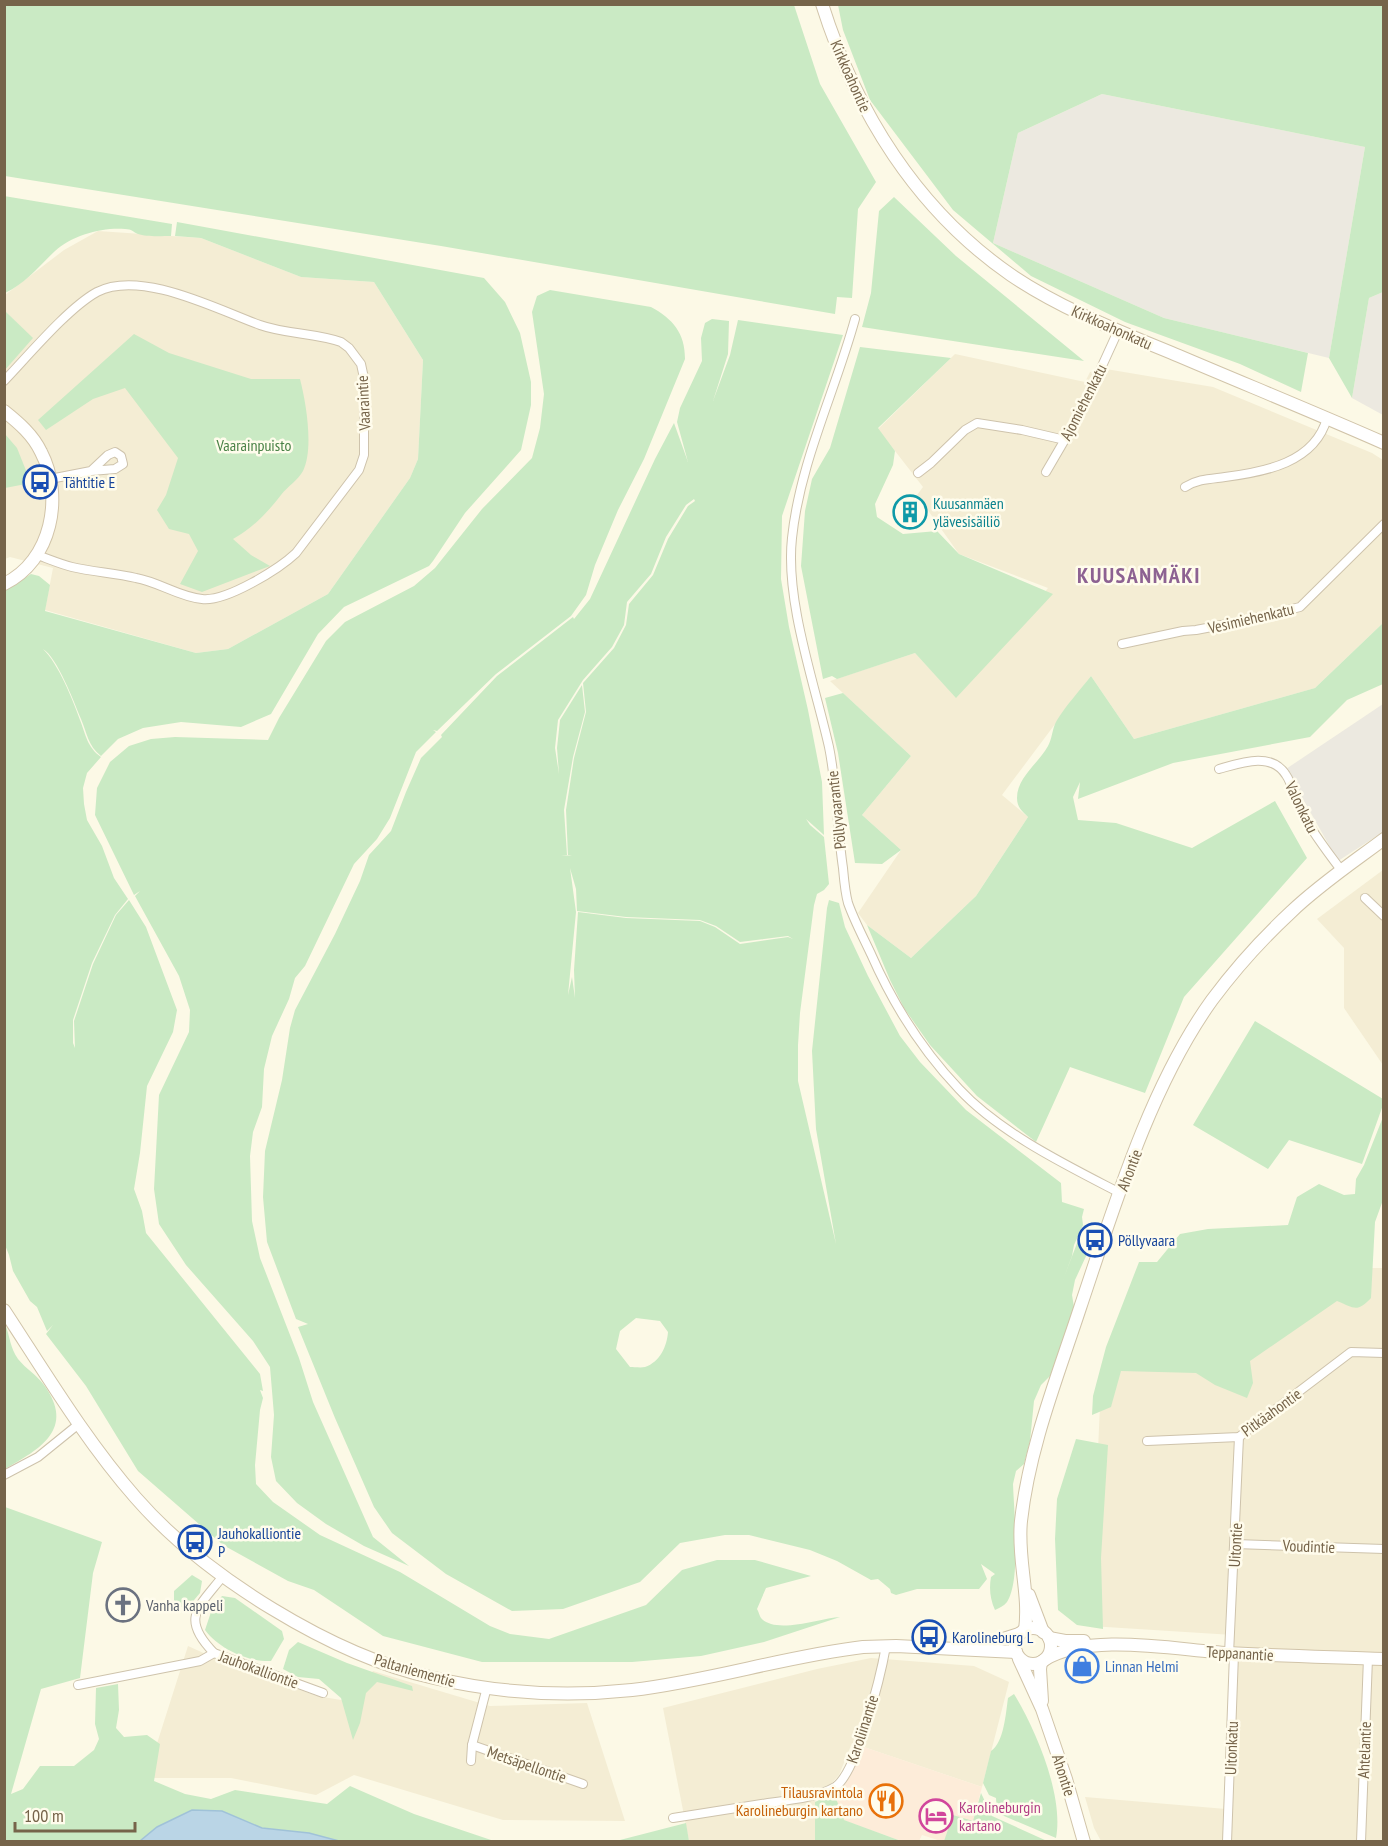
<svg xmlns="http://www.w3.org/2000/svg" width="1388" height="1846" viewBox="0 0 1388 1846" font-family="'PT Sans Narrow',sans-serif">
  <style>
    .residential { fill: #f4edd4 }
    .commercial { fill: #fdecd9 }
    .industrial { fill: #ece9e0 }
    .green { fill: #caeac4; fill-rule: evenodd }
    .water { fill: #bad5e6; stroke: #a0c2d8; stroke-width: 1.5 }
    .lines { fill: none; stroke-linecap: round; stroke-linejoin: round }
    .street-casing { stroke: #cec3ac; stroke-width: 10 }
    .secondary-casing { stroke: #d1c4a9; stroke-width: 14 }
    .street { stroke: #fff; stroke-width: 8 }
    .secondary { stroke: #fff; stroke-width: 12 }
    .labels { text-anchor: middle; stroke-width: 5; stroke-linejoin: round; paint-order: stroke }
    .street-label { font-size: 16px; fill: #76644a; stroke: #fffcec }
    .park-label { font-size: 16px; fill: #488145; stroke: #fffcec }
    .transit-label { font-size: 16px; fill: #164399; stroke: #fffcec; text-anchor: start }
    .culture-label { font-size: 16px; fill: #0d838f; stroke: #fffcec; text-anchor: start }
    .worship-label { font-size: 16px; fill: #5b616d; stroke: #fffcec; text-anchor: start }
    .shop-label { font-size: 16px; fill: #366cbe; stroke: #fffcec; text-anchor: start }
    .food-label { font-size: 16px; fill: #c56008; stroke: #fffcec; text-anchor: end }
    .hotel-label { font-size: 16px; fill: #b23c85; stroke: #fffcec; text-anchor: start }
    .district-label { font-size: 22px; font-weight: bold; letter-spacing: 1.5px; fill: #8d6292; stroke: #fffcec }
  </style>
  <rect width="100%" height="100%" fill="#fcf9e6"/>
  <!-- residential -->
  <g class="residential">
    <path d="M98,231L201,238L301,277L374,282L423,360L418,459L410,478L328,594L228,649L196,653L45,610L53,568L10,557L5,559V370L32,338L5,311V295L64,250Z"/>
    <path d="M955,354L1085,382L1090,372L1106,369L1213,387L1372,453L1383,460V623L1315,688L1134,739L1091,676L1002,795L1028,817L976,896L911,958L867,925L858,913L901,850L862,815L911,756L830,681L915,653L956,697L1048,588L959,554L917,495L923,487L878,429Z"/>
    <path d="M1383,870V1065L1344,1008V948L1317,919Z"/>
    <path d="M1350,1268H1383V1841H1101L1094,1828L1085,1797L1226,1809L1233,1635L1090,1626L1102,1362L1214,1368Z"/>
    <path d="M188,1646L230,1665L317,1696L347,1701L373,1671L490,1706L587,1703L625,1821L503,1820L354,1775L316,1795L231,1778H146Z"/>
    <path d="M871,1658L974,1666L1009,1682L982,1787L852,1743L839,1775L815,1802V1841H689L663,1708L817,1669Z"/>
  </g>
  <!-- commercial -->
  <path class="commercial" d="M861,1746L982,1787L973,1822L953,1815L944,1842L922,1835L919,1841H901L843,1820L834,1793L849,1778Z"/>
  <!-- industrial -->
  <g class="industrial">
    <path d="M1102,94L1365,147L1329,358L1164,318L993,243L1018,133Z"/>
    <path d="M1383,292V415L1352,398L1369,298Z"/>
    <path d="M1383,704V832L1338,861L1286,769Z"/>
  </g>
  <!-- green -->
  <g class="green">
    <path d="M4,5H794L820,84L876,182L858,209L852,298L837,297L835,314L441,246L5,176Z"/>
    <path d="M838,5H1383V292L1369,298L1352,398L1329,358L1365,147L1102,94L1018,133L993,243L1164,318L1308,353L1301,392L1240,364L1125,322L1031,276L953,210L870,100L843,30Z"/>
    <path d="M4,196L172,224L171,236C161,236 146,237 138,234C133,232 132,229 125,229C103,227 72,235 55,251C39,266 25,284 5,293Z"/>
    <path d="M894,197L956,256L1084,361L862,327L871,293L879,211Z"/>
    <path d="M177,222L484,278L505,302L520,333L531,382V405L521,450L465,513L433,561L429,566L344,607L318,634L271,714L241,727L181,722L143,728L118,739L101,756C88,746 87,733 81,719C74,702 57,657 43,649C58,663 73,700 80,720C86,735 87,747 101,757L87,773L83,788L84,804L87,820L102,846L114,878L128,899L115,915L92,963L73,1020V1043L75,1048L74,1021L93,964L116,915L129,900L146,927L177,1010L173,1032L147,1086L140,1153L134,1189L142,1211L146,1233L260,1374L263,1391L260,1390L263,1398L260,1410L255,1465L256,1484L273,1502L320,1535L400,1572L490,1626L510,1634L549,1639L646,1605L682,1570L717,1560H755L811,1576L766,1588L757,1609C758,1610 760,1617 761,1618C775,1635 821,1618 840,1617L764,1642L701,1656L632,1662H482L383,1636L314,1590L288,1581L223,1545L138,1471L86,1386L46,1334L53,1325L47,1331L37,1307L30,1301L13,1271L9,1255L5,1245V591L31,574L39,576L50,585L45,611L196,653L228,649L328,594L410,478L418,459L423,360L374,282L301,277L201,238L175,236Z"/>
    <path d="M550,290L651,307C673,319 685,333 685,359L644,459L618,510L595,565L586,595L571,616L496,674L437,731L433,730L436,732L416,752L390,818L377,839L354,864L305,966L295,978L289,999L272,1036L264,1069L262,1107L253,1132L250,1156L252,1221L260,1258L299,1358L313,1402L373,1537L409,1566L364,1546L326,1524L297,1503L276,1481L271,1457L274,1415L270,1367L253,1341L186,1265L159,1224L154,1189L159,1095L189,1032L190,1010L179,976L135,896L140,891L134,895L95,815L97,788L110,762L129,746L151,739L175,737L268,740L279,718L326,641L345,622L414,586L435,568L482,509L532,458L540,428L544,394L532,312L537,296Z"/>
    <path d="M5,311L33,338L5,370Z"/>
    <path d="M712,319L729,321L728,354L713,401L730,355L738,320L843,335L782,516L781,579L789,627L808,710L822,782L824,835L806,819L810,825L824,837L829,884L824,890L817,894L814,905L800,1013L798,1045V1081L836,1244L816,1129L812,1051L827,908L829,900L839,903L845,927L868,976L900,1036L920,1062L966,1110L1061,1183L1062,1202L1084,1209L1082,1217L1083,1225L1074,1245L1072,1256L1063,1280L1084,1225L1093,1230L1094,1239L1075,1280L1072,1295L1074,1307L1052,1374L1041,1385L1034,1401L1030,1441L1024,1464L1016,1471L1013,1484C1014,1512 1021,1581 1007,1602C1004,1606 999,1608 995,1610C990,1599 989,1588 991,1577L995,1574L981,1564L987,1579L979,1589H917L896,1595L891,1593L890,1589L878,1579L871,1580L837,1561L810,1550L749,1535H725L680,1543L640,1582L563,1609L512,1611L446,1574L392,1533L374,1507L335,1418L298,1327L308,1324L296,1319L267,1242L263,1197L265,1151L282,1080L290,1028L295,1010L335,934L360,881L369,855L391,831L406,792L421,758L442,737L441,735L497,676L573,617L574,619L590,599L655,459L674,423L688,462L677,422L680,408L702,361L701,338L705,323ZM694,499L695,501L688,506L668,539L653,575L629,604L626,625L614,648L583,683L586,712L574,758L566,810L568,856L572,855L561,856L567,855L564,810L573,757L585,712L582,685L560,720L557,748L559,774L555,748L558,720L583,680L612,647L624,625L627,602L651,574L666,537L686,505ZM570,868L576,889L577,911L626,917L700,920L716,926L740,942L788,936L793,939L788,937L740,944L715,927L700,921L626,918L578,912L574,970L575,998L572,977L568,995L576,912ZM636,1318L660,1321L668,1332C667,1346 660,1362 645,1367C641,1368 634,1367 630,1367L616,1349L620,1331Z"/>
    <path d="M134,334L169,353L251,379H300C306,402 314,449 303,471C298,480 287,487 281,495C267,513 253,528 233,539L251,555L270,566L202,592L180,584L198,551L189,534L169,529L157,510L166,495L178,458L125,388L93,399L46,430L38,420Z"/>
    <path d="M860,347L951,358L878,428L895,451L893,465L875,504L877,517L903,534L937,531L959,554L1053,594L956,698L915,653L837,679L832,676L823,679L801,566L805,511L812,479L830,448Z"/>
    <path d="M5,434L17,448L31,483L5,488Z"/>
    <path d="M1383,623V684L1347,700L1310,737L1173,763L1078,799L1080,782L1073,797L1078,820L1116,823L1192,848L1275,801L1307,858L1184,997L1145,1093L1070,1067L1036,1142L977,1096L930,1045L904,1008L890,980L867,925L911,958L976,896L1028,817C1022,811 1017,807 1017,798C1017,777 1039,763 1048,746C1052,739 1052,731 1055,724C1062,710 1081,689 1091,676L1134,739L1315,688Z"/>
    <path d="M843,693L911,756L862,815L901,850L882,864L855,863L838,753L825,698Z"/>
    <path d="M1255,1021L1383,1099V1105L1362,1164L1289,1140L1268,1169L1193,1125Z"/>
    <path d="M1383,1117V1200L1375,1222L1371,1298C1357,1313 1354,1308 1337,1301L1250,1361L1253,1383L1247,1398L1215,1385L1196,1373L1121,1371L1111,1407L1092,1415L1093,1396L1106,1347L1139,1262H1157L1180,1234L1208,1229L1288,1225L1297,1197L1319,1184L1344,1195L1355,1194L1356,1179L1364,1165Z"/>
    <path d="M5,1324C10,1336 10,1348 18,1359C26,1369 37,1375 44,1385C76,1429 40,1449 5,1469Z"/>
    <path d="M1076,1439L1108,1445L1101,1558L1103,1629L1077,1625L1058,1610L1055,1539L1057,1499Z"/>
    <path d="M5,1507L102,1542L93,1573L80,1678L41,1689L11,1794L23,1789L40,1766H74L94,1750L99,1739L95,1724L96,1688L118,1684L119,1710L116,1728L124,1737L147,1735L160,1744L154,1781L185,1794L211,1799L235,1790L327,1804L350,1786L414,1814L494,1841H339L309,1833L262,1828L222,1811L192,1810L157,1827L140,1841L8,1842L5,1839Z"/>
    <path d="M192,1575L202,1581L200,1593L189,1606L181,1607L174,1600V1591Z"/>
    <path d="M222,1596L235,1598L282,1631L284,1639L271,1661C248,1662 219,1649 205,1630L212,1609Z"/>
    <path d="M298,1642L347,1663L412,1686L413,1691L377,1682L366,1693L360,1723L353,1740L341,1698L319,1679L298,1677L283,1669L289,1650Z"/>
    <path d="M1014,1694C1036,1730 1064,1796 1056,1838L997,1813L996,1798L989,1795L983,1783L991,1751C1004,1743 1006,1712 1008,1698Z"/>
    <path d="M834,1793L844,1820L901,1841H815V1802Z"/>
    <path d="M981,1793L992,1816L1047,1841H944L953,1815L973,1821Z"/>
    <path d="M686,1823L689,1841L620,1840Z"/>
  </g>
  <!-- water -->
  <path class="water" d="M192,1810L222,1811L262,1828L309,1833L339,1841H140L157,1827Z"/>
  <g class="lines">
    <!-- street casing -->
    <g class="street-casing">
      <g id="street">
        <path d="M855,319C835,392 800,462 792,538C785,601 815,685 829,747C837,786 837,828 843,868C844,879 845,892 848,903C854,920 863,937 871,954C893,1004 921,1049 959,1089C1000,1133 1066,1165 1120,1193"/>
        <path d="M4,381C28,356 68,308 97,292C141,269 218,310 260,325C285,334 315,333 341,342L349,348L361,364L364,378V455L359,470L296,553C279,569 226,602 202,599C179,597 159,582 136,578C115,573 93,572 72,567C60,564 49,559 37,555"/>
        <path d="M1046,472L1081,412L1118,331"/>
        <path d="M918,473L931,463L965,430L977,423L1022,430L1065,440"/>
        <path d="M50,479L91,471L115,469L123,464L121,456L115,452L108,455L91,471"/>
        <path d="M1185,487C1198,479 1210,479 1225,477C1264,472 1315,463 1327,418"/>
        <path d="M1122,644L1183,631L1196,630L1243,621L1300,607L1384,524"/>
        <path d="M1219,769C1240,763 1271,751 1286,775C1293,785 1294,798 1300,809C1311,831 1327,851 1341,870"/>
        <path d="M1365,898L1384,916"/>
        <path d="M1147,1441L1239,1437L1351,1352L1384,1353"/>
        <path d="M4,1475L38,1457L80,1423"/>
        <path d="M1235,1544L1384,1549"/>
        <path d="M223,1576C198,1608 180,1618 214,1653L323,1693"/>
        <path d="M1229,1654L1239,1437"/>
        <path d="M78,1685L200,1661L214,1653"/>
        <path d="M472,1745L583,1784"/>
        <path d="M471,1761L472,1745L487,1687"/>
        <path d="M673,1818C704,1813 736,1808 768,1803C789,1800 816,1798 835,1787C857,1773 881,1674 886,1646"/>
        <path d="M1227,1842L1234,1654"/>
        <path d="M1361,1842L1368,1658"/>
      </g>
    </g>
    <!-- secondary casing -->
    <g class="secondary-casing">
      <g id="secondary">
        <path d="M822,4C856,112 917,210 1011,275C1063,310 1121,332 1179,356C1247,385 1316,413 1384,443"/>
        <path d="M4,411C19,423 33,435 41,452C64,496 52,561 4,584"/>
        <path d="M4,1310C46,1374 86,1441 136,1498C204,1576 333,1656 434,1678C498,1693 567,1697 632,1690C710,1681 786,1656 863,1647L896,1646L1016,1652"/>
        <path d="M1029,1595L1043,1632"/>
        <circle cx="1033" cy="1646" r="18"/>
        <path d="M1025,1630C1030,1594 1017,1558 1021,1521C1029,1448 1057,1378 1080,1308C1114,1207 1150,1086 1212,1000C1235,969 1263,938 1291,912C1319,885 1352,863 1384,839"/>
        <path d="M1049,1638L1065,1641H1084"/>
        <path d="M975,1648L1019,1634"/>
        <path d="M1019,1659L1042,1709L1066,1779L1084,1842"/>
        <path d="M1044,1660C1089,1632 1176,1650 1228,1653C1280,1656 1332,1657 1384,1659"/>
        <path d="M1041,1662L1040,1669L1042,1701"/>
      </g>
    </g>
    <!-- street -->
    <use href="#street" class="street"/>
    <!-- secondary -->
    <use href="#secondary" class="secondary"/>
  </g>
  <!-- icons -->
  <defs>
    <g id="bus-ring" transform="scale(1.725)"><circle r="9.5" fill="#fffcec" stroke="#1a4fb4" stroke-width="1.5"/><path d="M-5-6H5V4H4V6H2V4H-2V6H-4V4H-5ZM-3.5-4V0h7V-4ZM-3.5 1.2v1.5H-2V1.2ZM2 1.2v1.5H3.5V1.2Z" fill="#1a4fb4"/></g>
    <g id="building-ring" transform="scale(1.725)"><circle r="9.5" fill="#fffcec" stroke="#0f9aa8" stroke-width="1.5"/><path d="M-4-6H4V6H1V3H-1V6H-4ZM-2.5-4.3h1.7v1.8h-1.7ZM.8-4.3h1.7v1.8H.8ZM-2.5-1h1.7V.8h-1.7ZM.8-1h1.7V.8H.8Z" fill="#0f9aa8"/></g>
    <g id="church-ring" transform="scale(1.725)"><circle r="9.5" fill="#fffcec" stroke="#6b7280" stroke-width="1.5"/><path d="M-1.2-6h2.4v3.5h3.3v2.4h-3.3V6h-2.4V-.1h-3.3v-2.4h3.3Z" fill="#6b7280"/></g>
    <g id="shop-ring" transform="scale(1.725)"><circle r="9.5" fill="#fffcec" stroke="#3f7fe0" stroke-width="1.5"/><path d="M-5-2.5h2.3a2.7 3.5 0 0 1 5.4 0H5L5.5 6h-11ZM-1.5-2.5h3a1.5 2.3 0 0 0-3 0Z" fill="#3f7fe0"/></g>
    <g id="restaurant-ring" transform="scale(1.725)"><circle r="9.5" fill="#fffcec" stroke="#e8710a" stroke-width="1.5"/><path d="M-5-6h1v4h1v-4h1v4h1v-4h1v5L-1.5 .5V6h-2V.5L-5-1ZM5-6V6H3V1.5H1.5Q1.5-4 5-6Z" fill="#e8710a"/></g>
    <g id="hotel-ring" transform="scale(1.725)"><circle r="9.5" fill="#fffcec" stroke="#d1479c" stroke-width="1.5"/><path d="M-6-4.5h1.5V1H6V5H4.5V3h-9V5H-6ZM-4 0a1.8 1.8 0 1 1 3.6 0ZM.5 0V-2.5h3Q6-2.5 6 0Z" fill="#d1479c"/></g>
  </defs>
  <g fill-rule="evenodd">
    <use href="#bus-ring" x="40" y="482"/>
    <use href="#building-ring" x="910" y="512"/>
    <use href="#bus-ring" x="1095" y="1240"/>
    <use href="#bus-ring" x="195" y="1542"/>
    <use href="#church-ring" x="123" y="1605"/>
    <use href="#bus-ring" x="929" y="1637"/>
    <use href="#shop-ring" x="1082" y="1666"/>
    <use href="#restaurant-ring" x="886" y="1801"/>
    <use href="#hotel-ring" x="936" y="1816"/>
  </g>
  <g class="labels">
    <!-- street labels -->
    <g class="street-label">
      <text transform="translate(851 76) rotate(66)" y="6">Kirkkoahontie</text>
      <text transform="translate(1112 327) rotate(24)" y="6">Kirkkoahonkatu</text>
      <text transform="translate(1083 402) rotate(-63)" y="6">Ajomiehenkatu</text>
      <text transform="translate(363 403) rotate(-93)" y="6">Vaaraintie</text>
      <text transform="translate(1251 618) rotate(-13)" y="6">Vesimiehenkatu</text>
      <text transform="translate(1302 807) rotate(64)" y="6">Valonkatu</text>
      <text transform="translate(836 810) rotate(-96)" y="6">Pöllyvaarantie</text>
      <text transform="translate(1129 1170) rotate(-69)" y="6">Ahontie</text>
      <text transform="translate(1271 1412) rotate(-36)" y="6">Pitkäahontie</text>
      <text transform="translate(1235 1545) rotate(-87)" y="6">Uitontie</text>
      <text transform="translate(1309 1546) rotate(2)" y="6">Voudintie</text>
      <text transform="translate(1240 1653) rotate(3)" y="6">Teppanantie</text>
      <text transform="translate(259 1669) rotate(20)" y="6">Jauhokalliontie</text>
      <text transform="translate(415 1670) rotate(16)" y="6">Paltaniementie</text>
      <text transform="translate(862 1729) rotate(-72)" y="6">Karoliinantie</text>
      <text transform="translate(1231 1748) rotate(-88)" y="6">Uitonkatu</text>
      <text transform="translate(1364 1750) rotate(-88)" y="6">Ahtelantie</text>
      <text transform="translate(527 1764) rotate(19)" y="6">Metsäpellontie</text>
      <text transform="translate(1064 1775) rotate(72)" y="6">Ahontie</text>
    </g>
    <!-- park labels -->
    <g class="park-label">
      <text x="254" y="451">Vaarainpuisto</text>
    </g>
    <!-- transit labels -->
    <g class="transit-label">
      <text x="63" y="488">Tähtitie E</text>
      <text x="1118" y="1246">Pöllyvaara</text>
      <text x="218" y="1539">Jauhokalliontie<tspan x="218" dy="18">P</tspan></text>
      <text x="952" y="1643">Karolineburg L</text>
    </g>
    <!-- culture labels -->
    <g class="culture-label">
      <text x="933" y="509">Kuusanmäen<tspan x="933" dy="18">ylävesisäiliö</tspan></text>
    </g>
    <!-- worship labels -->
    <g class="worship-label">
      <text x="146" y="1611">Vanha kappeli</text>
    </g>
    <!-- shop labels -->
    <g class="shop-label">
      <text x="1105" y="1672">Linnan Helmi</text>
    </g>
    <!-- food labels -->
    <g class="food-label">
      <text x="863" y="1798">Tilausravintola<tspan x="863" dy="18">Karolineburgin kartano</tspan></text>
    </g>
    <!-- hotel labels -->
    <g class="hotel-label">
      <text x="959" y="1813">Karolineburgin<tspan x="959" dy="18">kartano</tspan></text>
    </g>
    <!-- district labels -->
    <g class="district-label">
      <text x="1139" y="583">KUUSANMÄKI</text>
    </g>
  </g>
  <!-- border -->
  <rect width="1388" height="1846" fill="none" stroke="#76644a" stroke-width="12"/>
  <!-- scale -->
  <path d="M15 1822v9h120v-9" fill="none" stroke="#76644a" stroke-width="3"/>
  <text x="24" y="1822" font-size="18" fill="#76644a" stroke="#fffcec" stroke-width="4.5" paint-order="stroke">100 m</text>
</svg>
